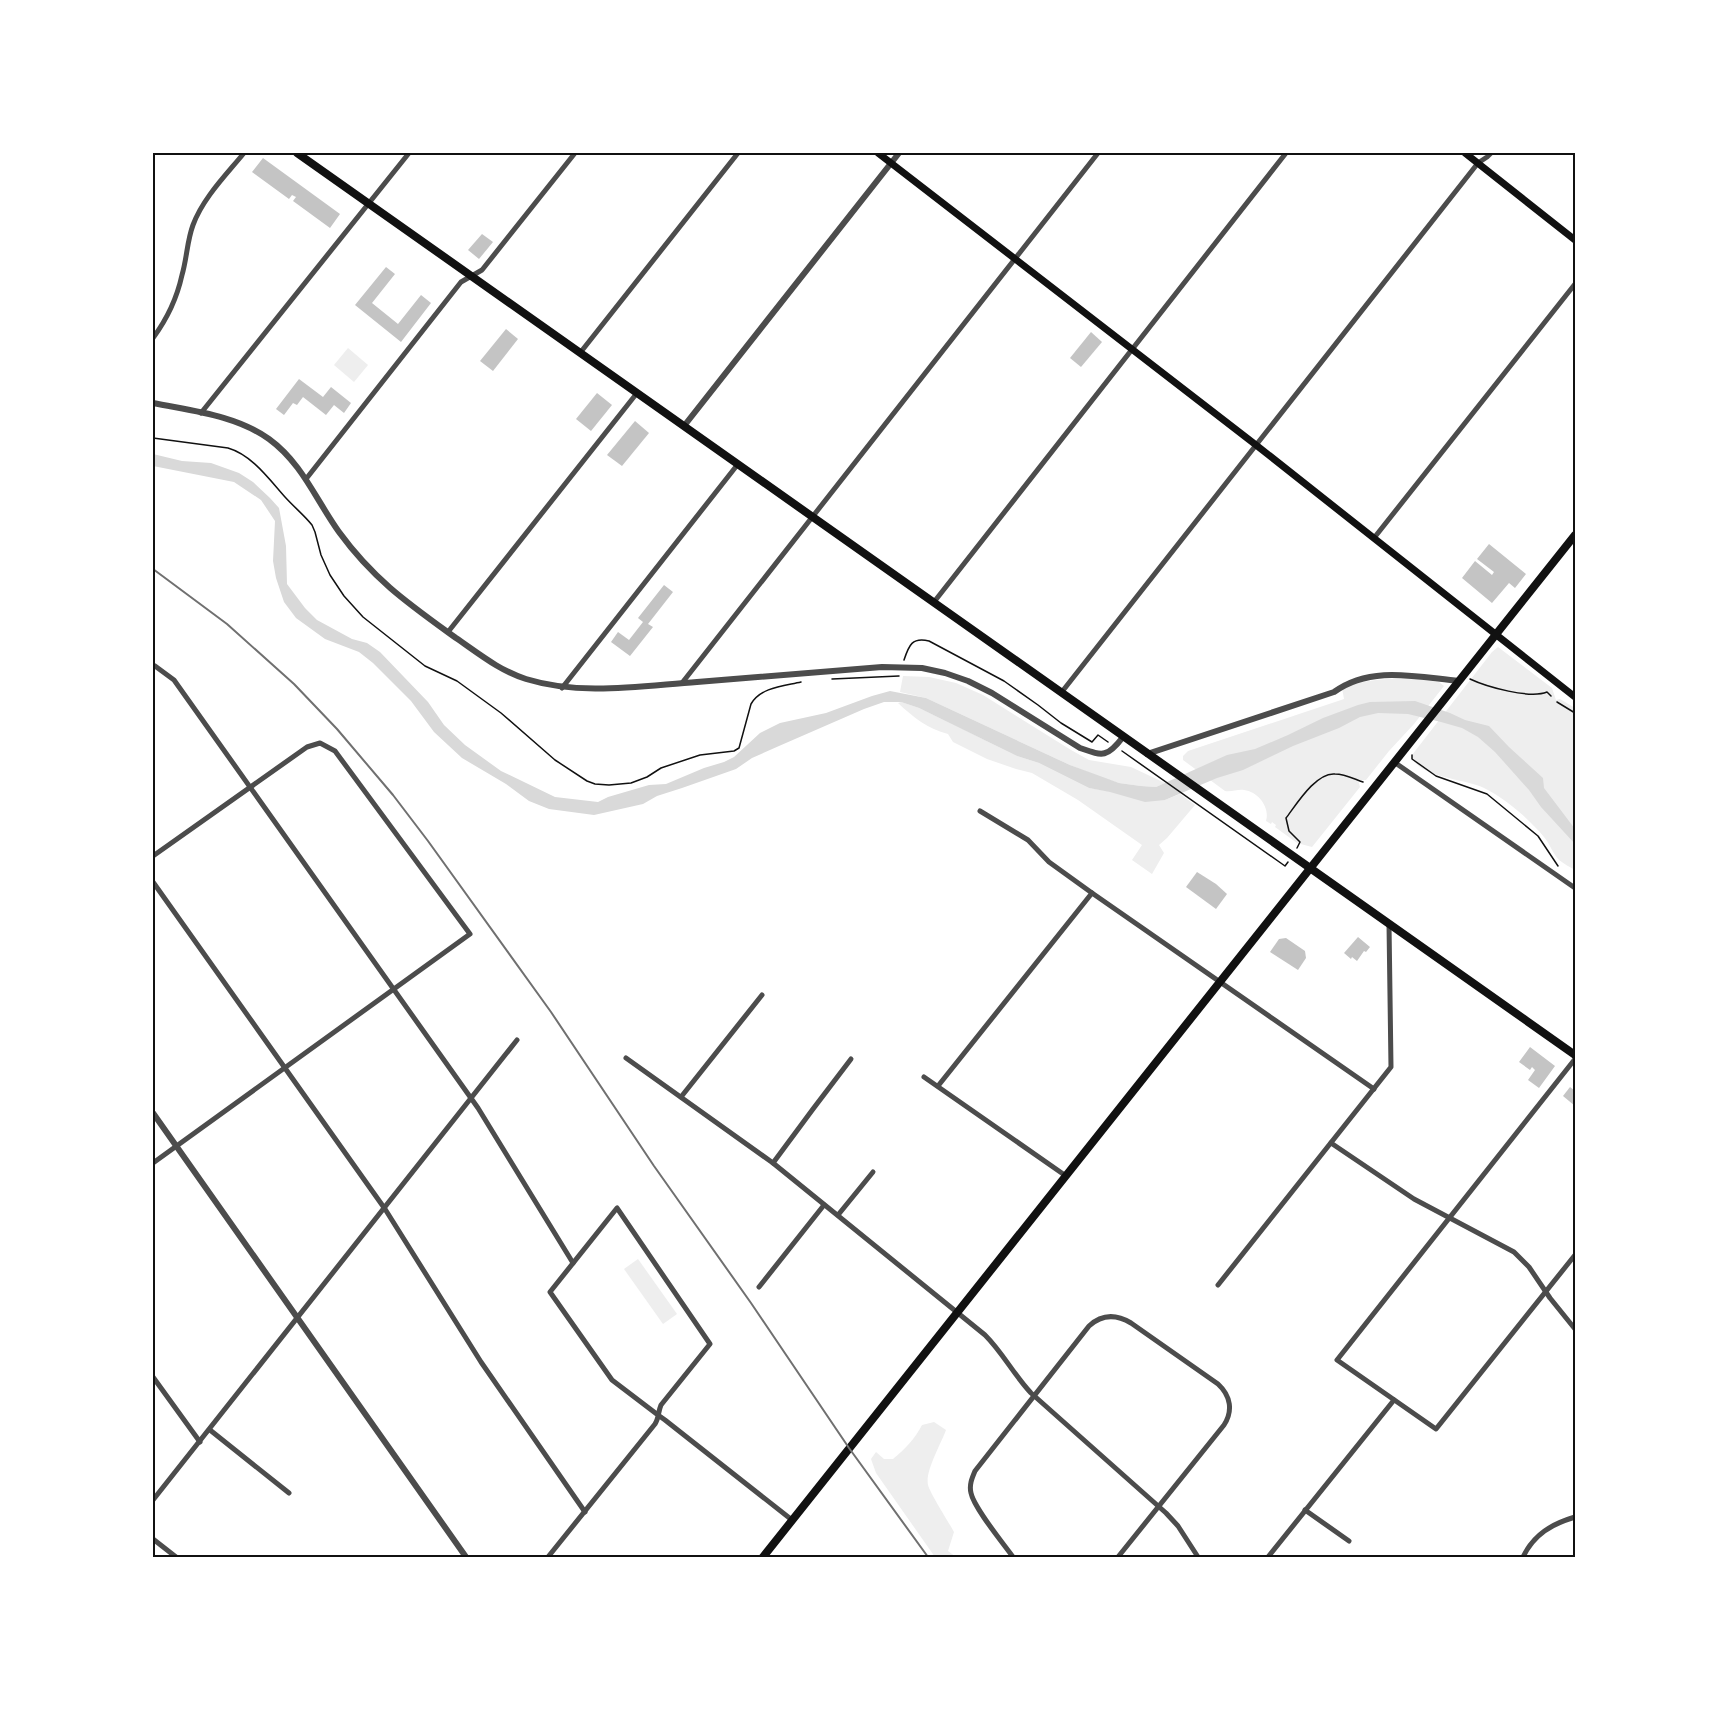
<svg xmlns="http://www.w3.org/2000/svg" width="1728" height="1710" viewBox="0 0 1728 1710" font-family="Raleway,sans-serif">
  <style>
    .green { fill: #eee }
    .water { fill: #d9d9d9 }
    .building { fill: #c4c4c4 }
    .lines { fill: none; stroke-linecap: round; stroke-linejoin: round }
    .path { stroke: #111; stroke-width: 1.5 }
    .minor { stroke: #4c4c4c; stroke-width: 5 }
    .tertiary { stroke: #4c4c4c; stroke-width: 6 }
    .secondary { stroke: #111; stroke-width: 7 }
    .primary { stroke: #111; stroke-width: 8 }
    .rail { stroke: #707070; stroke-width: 2 }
    .neatline { fill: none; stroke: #111; stroke-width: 2 }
  </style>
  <rect width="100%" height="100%" fill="#fff"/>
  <!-- green -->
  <g class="green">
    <path d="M348,348L368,365L354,382L334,365Z"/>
    <path d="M1498,647L1552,688L1556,700L1560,699L1575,708V870C1570,867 1564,864 1559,860C1553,854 1550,844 1544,837C1529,819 1505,798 1484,788C1467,779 1414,777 1412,755L1492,652Z"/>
    <path d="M903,676L929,677L956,683L983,695L1071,750L1089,760L1131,767L1165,783L1156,787L1141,786L1119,783L1100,777L1070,765L926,698L900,692Z"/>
    <path d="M1410,678L1439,682L1444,686L1414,724L1389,751L1366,780H1358L1360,787L1312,847L1297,843L1275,827L1276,825L1272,822L1271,824L1266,821C1270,808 1259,792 1244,790C1238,789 1232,792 1225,791L1183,760V756L1188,751L1344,699L1342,688C1365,679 1387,679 1410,678Z"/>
    <path d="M901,702L919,708L946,721L1017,756L1039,763L1089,788L1165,800L1180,794L1195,805L1167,838L1159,845L1164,853L1152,874L1132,860L1142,845L1078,800L1032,773L1016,769L987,759L953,742L948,734C928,729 913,717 898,703Z"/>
    <path d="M638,1259L677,1314L663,1324L624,1269Z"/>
    <path d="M934,1422L946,1430C941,1444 925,1471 928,1485C931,1495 948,1521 954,1532L948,1551L956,1557H935L876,1473L871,1459L876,1452L884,1459H893C905,1449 915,1439 922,1425Z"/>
  </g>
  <!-- water -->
  <path class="water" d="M153,454L182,461L211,463L239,473L253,482L270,498L279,508L286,546L287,584L305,608L317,620L352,639L367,643L380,652L428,702L444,725L465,745L501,771L555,797L598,802L608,797L649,785L666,784L704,768L724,762L734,757L760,733L780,723L826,713L872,696L890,691L926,698L1070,765L1119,783L1141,786L1156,787L1227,755L1255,749L1288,735L1323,718L1358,705L1370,702L1415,701L1450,713L1465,720L1489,726L1509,747L1543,778L1544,788L1575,829V844L1541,807L1529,790L1495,752L1478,737L1462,728L1441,722L1408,714L1378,713L1360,717L1339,728L1293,746L1243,770L1217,778L1165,800L1145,802L1110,792L1089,788L1039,763L1017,756L919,708L901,702H884L864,709L779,746L752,758L736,769L682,788L657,796L643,804L594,815L549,809L529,801L506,784L462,758L434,732L411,701L373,663L359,652L325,639L296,618L284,602L276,578L273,561L275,521L261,500L234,482L153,466Z"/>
  <!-- building -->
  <g class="building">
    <path d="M263,158L340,214L330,228L293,201L296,197L292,195L289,199L252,172Z"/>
    <path d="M482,234L493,242L479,259L468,250Z"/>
    <path d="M386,267L395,274L372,303L398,324L421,295L431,303L401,342L355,305Z"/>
    <path d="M506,329L518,339L493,371L480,361Z"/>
    <path d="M1091,332L1102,342L1081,367L1070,358Z"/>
    <path d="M299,379L323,397L331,387L351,403L344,413L334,405L326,415L303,397L297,405L293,403L284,415L276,409Z"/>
    <path d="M597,393L612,405L591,431L576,419Z"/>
    <path d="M635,421L649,433L622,466L607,455Z"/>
    <path d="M1489,544L1526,574L1515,588L1509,583L1492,603L1462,578L1475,561L1492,575L1494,572L1477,559Z"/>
    <path d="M664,585L673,592L648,624L653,627L630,656L611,642L618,632L629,640L643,622L638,618Z"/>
    <path d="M1197,872L1216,884L1227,894L1216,909L1186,887Z"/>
    <path d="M1358,937L1370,947L1366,952L1364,951L1357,961L1352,957L1351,959L1344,953Z"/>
    <path d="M1286,938L1305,951L1306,958L1298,970L1270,952L1279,939Z"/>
    <path d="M1530,1047L1555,1066L1539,1088L1528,1080L1535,1070L1532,1067L1530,1070L1519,1062Z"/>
    <path d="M1570,1087L1575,1091V1106L1563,1096Z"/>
  </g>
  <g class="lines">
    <!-- path -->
    <g class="path">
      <path d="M153,438L228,448C252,455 269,479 285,497C294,507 304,515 312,525L315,532L321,555L330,575L344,596L363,617L425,666L457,681L501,713L555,760L587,781L595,784L609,785L631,783L647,777L661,768L700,755L734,751L739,748L751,704C761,687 784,686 801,682"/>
      <path d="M904,660C909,645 912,637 929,641L1004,681L1038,705L1061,723L1092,742L1098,735L1108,742"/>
      <path d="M832,679L899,676"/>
      <path d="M1470,679C1487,687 1530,699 1547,692L1551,696"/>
      <path d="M1557,702L1575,713"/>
      <path d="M1122,751L1285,866L1288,862"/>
      <path d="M1412,755V759L1436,776L1487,794L1538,836L1558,866"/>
      <path d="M1297,848L1300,842L1289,831L1286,818C1296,805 1316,772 1335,774C1345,774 1354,779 1363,782"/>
    </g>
    <!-- minor -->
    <g class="minor">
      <path d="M153,338C167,319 177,298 182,275C187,258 187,241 193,225C203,198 226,175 244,153"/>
      <path d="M580,353L738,153"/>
      <path d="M201,413L409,153"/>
      <path d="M306,479L461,282L482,270L575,153"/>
      <path d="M1374,538L1575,284"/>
      <path d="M934,602L1286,153"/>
      <path d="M448,632L637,393"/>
      <path d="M155,666L174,680L478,1108L573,1263"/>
      <path d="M682,683L1098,153"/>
      <path d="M562,688L738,464"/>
      <path d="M1061,693L1478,163L1487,157L1491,153"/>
      <path d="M1394,762L1575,888"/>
      <path d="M980,811L1028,840L1049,862L1092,893L1374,1089"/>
      <path d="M153,856L307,747L320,743L335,751L470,934L153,1163"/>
      <path d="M153,882L385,1209L481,1362L585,1512"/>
      <path d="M626,1058L773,1163L985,1335C1003,1353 1014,1375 1031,1393L1166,1513L1178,1526L1198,1557"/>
      <path d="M1575,1059L1337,1360L1436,1429L1575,1255"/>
      <path d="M924,1077L1066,1176"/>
      <path d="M938,1086L1092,893"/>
      <path d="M681,1097L762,995"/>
      <path d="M1331,1143L1414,1199L1514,1252L1529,1267L1550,1298L1575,1329"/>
      <path d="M773,1163L813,1109L851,1059"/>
      <path d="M838,1215L873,1172"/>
      <path d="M1218,1285L1391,1067L1389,924"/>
      <path d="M759,1287L824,1205"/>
      <path d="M153,1377L200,1442"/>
      <path d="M210,1430L289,1493"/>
      <path d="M153,1500L517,1040"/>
      <path d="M1305,1510L1349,1541"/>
      <path d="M153,1539L176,1557"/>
      <path d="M548,1557L655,1424C659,1418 658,1412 661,1405L710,1344L617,1208L550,1292L612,1380L658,1415L665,1420L792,1520"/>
      <path d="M1013,1557C1003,1543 974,1508 971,1493C969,1485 972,1478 975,1471L1089,1326C1102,1314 1116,1314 1131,1323L1218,1384C1231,1396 1233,1411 1224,1425L1118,1557"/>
      <path d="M1268,1557L1394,1400"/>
      <path d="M1523,1557C1534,1534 1552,1524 1575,1517"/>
    </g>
    <!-- tertiary -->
    <g class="tertiary">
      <path d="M153,403C192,411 235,415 269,439C302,463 316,500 339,532C374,580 409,604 456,638C478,653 500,671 526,679C581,696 640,686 697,682C758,677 820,672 882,667L922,668L945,673L968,681L992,693L1080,748C1103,756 1107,758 1123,737"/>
      <path d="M684,426L899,153"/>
      <path d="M1147,754L1334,692C1371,665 1417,677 1459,681"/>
      <path d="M153,1113L466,1557"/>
    </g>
    <!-- secondary -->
    <g class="secondary">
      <path d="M878,153L1256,445L1575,697"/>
      <path d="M1465,153L1575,240"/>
    </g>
    <!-- primary -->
    <g class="primary">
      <path d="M297,153L1575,1055"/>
      <path d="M763,1557L1575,535"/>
    </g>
    <!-- rail -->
    <path class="rail" d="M153,569L227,624L294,684L337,729L393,795L428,841L551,1012L654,1166L751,1303L849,1448L928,1557"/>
  </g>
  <!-- border -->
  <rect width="1728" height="1710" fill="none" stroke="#ffffff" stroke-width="309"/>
  <rect x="154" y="154" width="1420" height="1402" class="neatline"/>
</svg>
